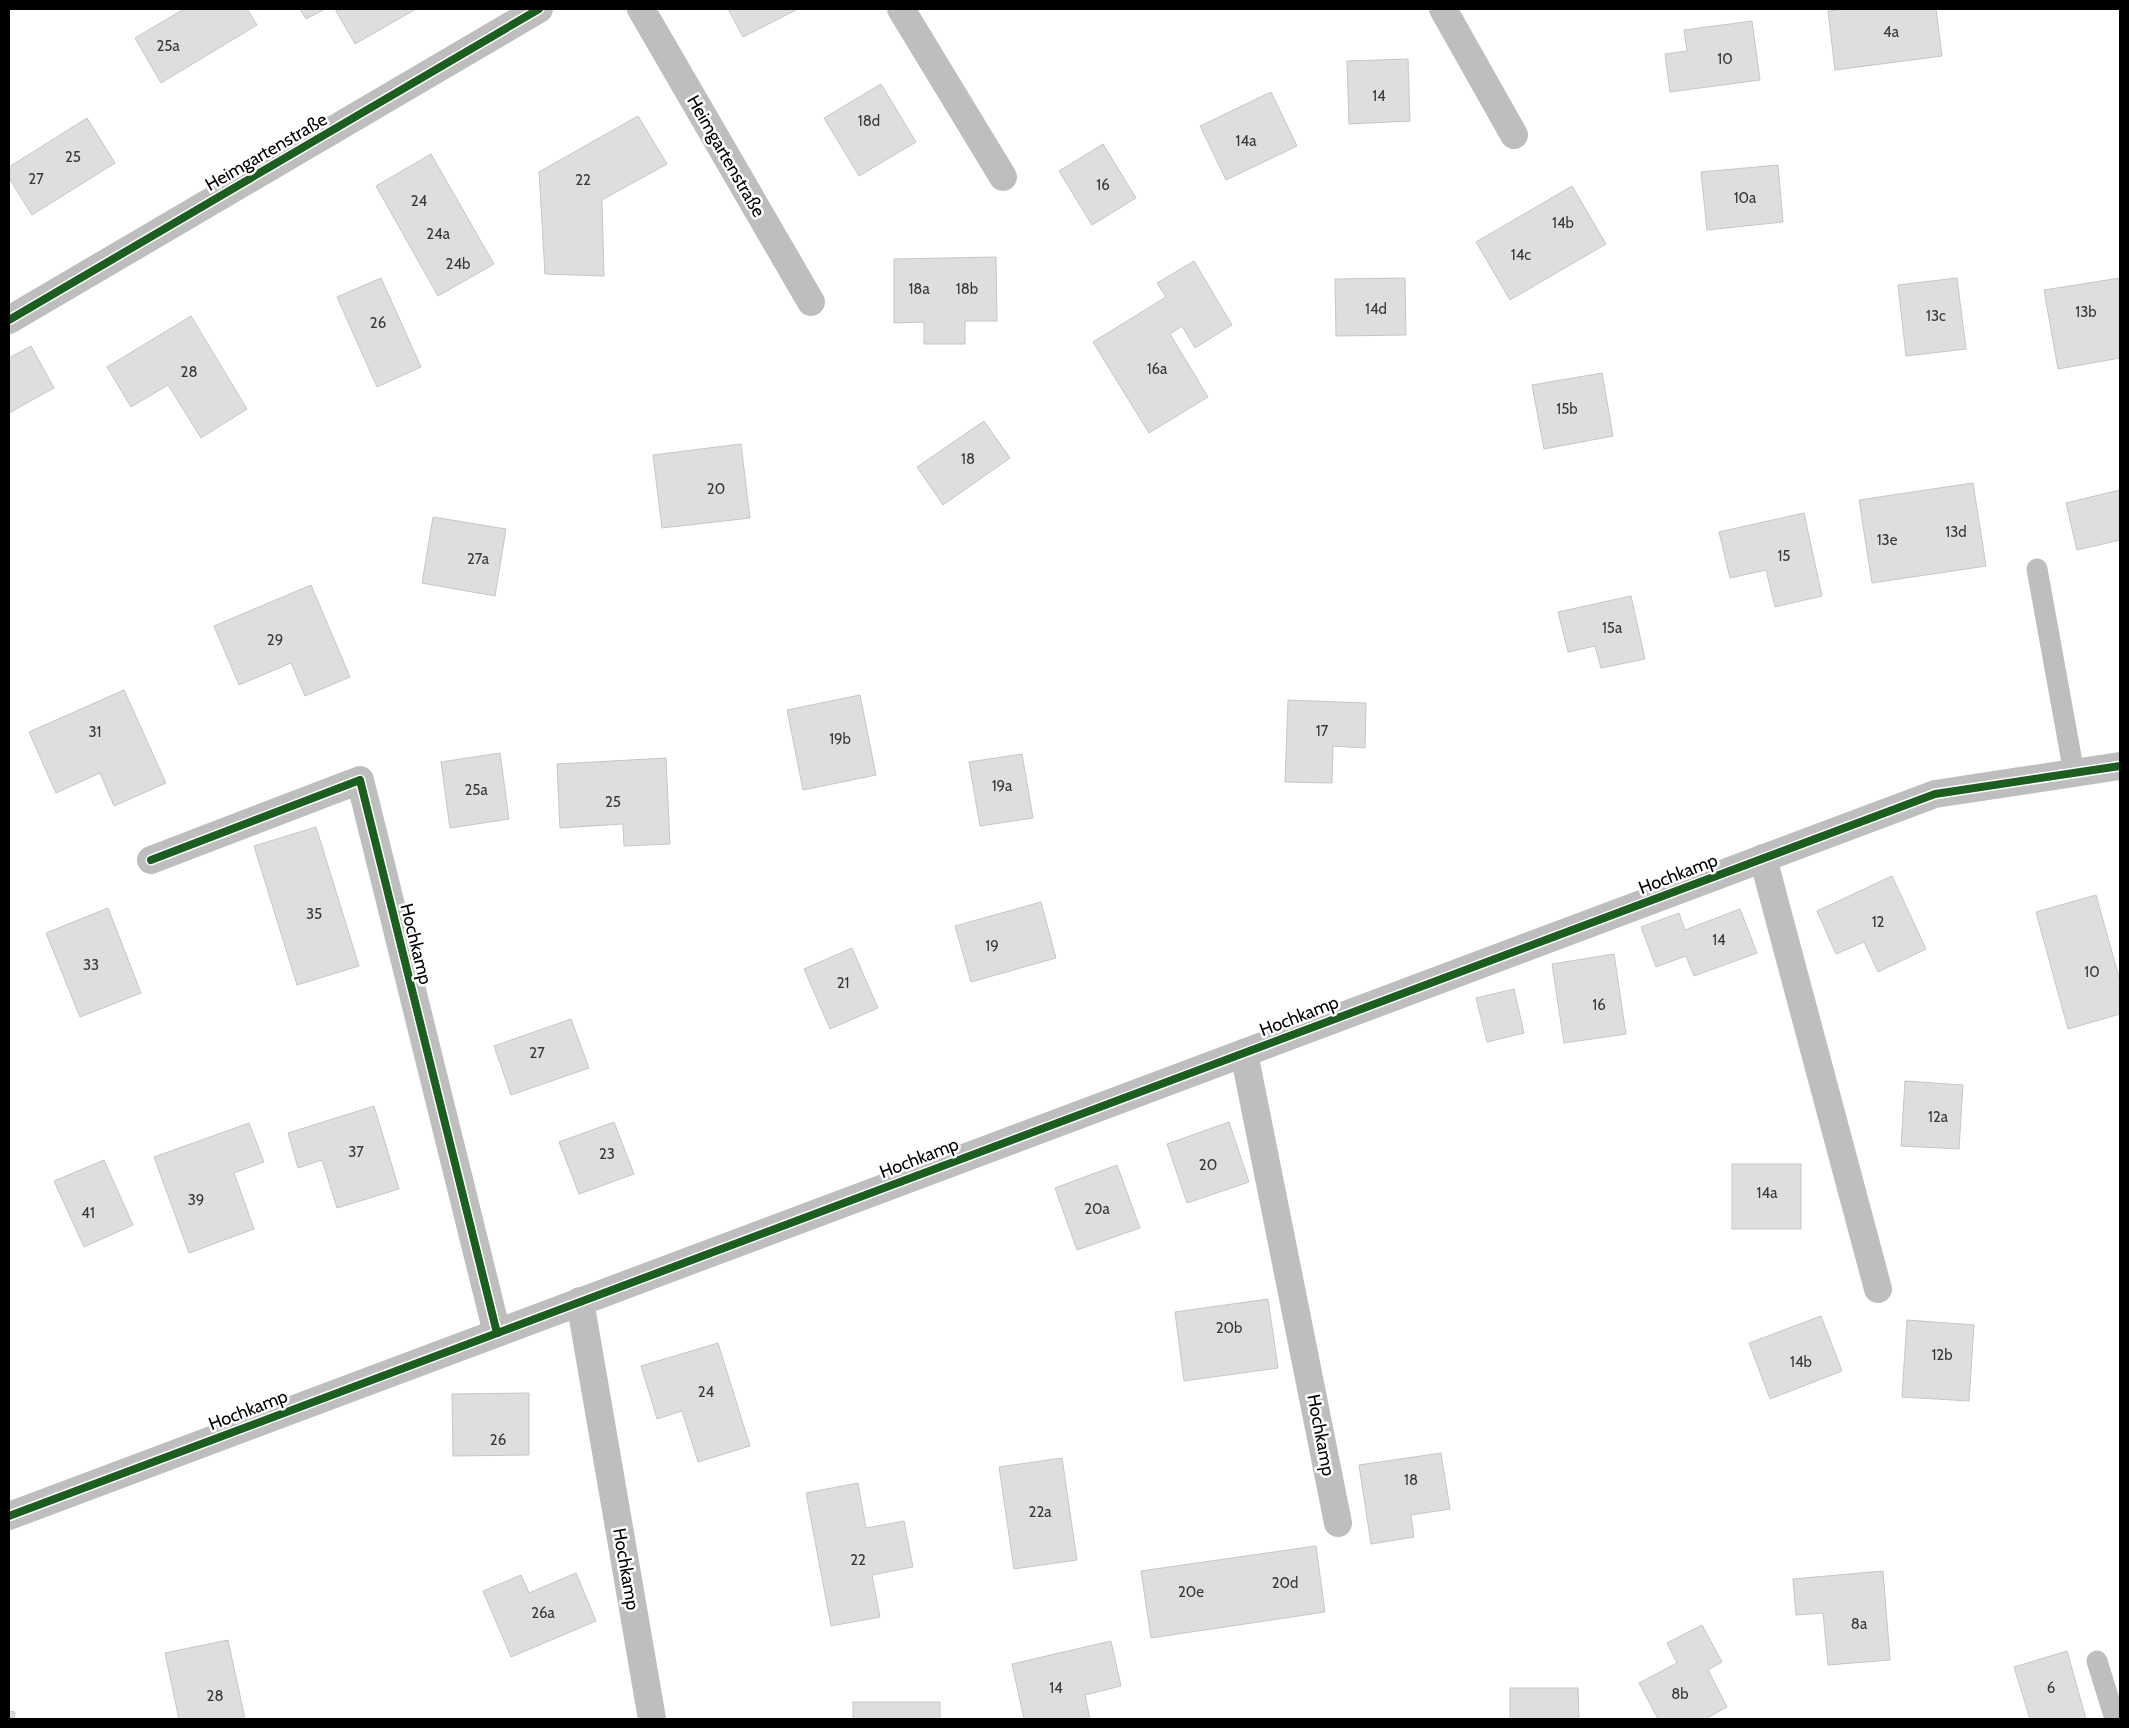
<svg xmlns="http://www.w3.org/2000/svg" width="2129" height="1728" viewBox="0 0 2129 1728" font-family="Cabin,sans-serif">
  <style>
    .building { fill: #dedede; stroke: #c6c6c6 }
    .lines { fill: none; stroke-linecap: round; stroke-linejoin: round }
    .service { stroke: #bebebe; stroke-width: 21 }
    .minor { stroke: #bebebe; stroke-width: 28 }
    .cycleway-casing { stroke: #fff; stroke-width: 11 }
    .cycleway { stroke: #1b5e20; stroke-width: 8 }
    .labels { text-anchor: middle; stroke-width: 5; stroke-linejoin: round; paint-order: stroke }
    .number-label { font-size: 15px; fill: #383838 }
    .street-label { font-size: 18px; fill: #000; stroke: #fff }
  </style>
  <rect width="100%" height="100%" fill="#fff"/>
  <!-- building -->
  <g class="building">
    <path d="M184,9H247L257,25L161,83L135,38Z"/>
    <path d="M300,9H325L306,19Z"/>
    <path d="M335,9H416L355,44Z"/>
    <path d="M728,9H798L743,37Z"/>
    <path d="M1843,9H1936L1942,56L1835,70L1828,11Z"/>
    <path d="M1752,21L1760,80L1670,92L1665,54L1687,51L1684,30Z"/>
    <path d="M1408,59L1410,121L1349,124L1347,61Z"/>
    <path d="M881,84L916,142L859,176L824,118Z"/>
    <path d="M1271,92L1297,146L1226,180L1200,126Z"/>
    <path d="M638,116L667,164L602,200L604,276L545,274L539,172Z"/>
    <path d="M87,118L115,163L32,215L9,178V167Z"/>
    <path d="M1103,144L1136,198L1092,225L1059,171Z"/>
    <path d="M431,154L494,264L438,296L376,186Z"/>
    <path d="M1778,165L1783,222L1707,230L1701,172Z"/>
    <path d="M1572,186L1606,244L1510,300L1476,242Z"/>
    <path d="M996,257L997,321H965V344H924V322L894,323V259Z"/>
    <path d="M1194,261L1232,325L1195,348L1182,326L1170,334L1208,397L1149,433L1093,342L1166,297L1157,283Z"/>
    <path d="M381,278L421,367L377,387L337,297Z"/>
    <path d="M1405,278L1406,335L1336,336L1335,279Z"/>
    <path d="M1957,278L1966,349L1906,356L1898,285Z"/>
    <path d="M2120,278V358L2058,369L2044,290Z"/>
    <path d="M191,316L247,409L201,438L168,385L131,407L107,367Z"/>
    <path d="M31,346L54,388L9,413V358Z"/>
    <path d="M1602,373L1613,436L1544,449L1532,385Z"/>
    <path d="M984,421L1010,458L943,505L917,467Z"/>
    <path d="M741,444L750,518L662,528L653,455Z"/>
    <path d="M1973,483L1986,566L1872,583L1859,500Z"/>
    <path d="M2120,490V540L2077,550L2066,503Z"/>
    <path d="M1804,513L1822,596L1775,607L1766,570L1730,578L1719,532Z"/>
    <path d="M433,517L506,529L495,596L422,583Z"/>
    <path d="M311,585L350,677L305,696L291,663L239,685L214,626Z"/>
    <path d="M1631,596L1645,659L1601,668L1595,646L1568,652L1558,612Z"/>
    <path d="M124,690L166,783L114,806L100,773L56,793L29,732Z"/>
    <path d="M860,695L876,775L803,790L787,710Z"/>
    <path d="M1288,700L1366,703L1365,748L1333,746L1332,783L1285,782Z"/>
    <path d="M500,753L509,819L450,828L441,762Z"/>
    <path d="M1022,754L1033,818L980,826L969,762Z"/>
    <path d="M666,758L670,844L624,846L623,824L560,828L557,764Z"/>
    <path d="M316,827L359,966L297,985L254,846Z"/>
    <path d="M1892,876L1926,949L1878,972L1864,942L1836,954L1817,911Z"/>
    <path d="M2096,895L2120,981V1014L2068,1029L2036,912Z"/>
    <path d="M1041,902L1056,958L971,982L955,926Z"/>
    <path d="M108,908L141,993L80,1017L46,933Z"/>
    <path d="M1740,909L1757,953L1694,976L1686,956L1656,967L1641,927L1679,913L1685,930Z"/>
    <path d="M852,948L878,1008L830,1029L804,969Z"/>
    <path d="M1614,954L1626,1034L1564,1043L1552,964Z"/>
    <path d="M1514,989L1524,1033L1487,1042L1476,998Z"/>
    <path d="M571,1019L589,1068L511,1095L494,1046Z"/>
    <path d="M1905,1081L1963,1085L1959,1149L1901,1146Z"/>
    <path d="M374,1106L399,1189L337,1208L322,1160L298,1168L288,1133Z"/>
    <path d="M614,1122L634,1174L579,1194L559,1142Z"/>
    <path d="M1229,1122L1249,1182L1187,1203L1167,1144Z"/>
    <path d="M249,1123L264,1162L234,1173L254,1229L189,1253L154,1157Z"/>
    <path d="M104,1160L133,1225L84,1247L54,1181Z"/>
    <rect x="1732" y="1164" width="69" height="65"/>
    <path d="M1117,1165L1140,1228L1077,1250L1055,1188Z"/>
    <path d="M1268,1299L1278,1368L1184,1381L1175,1312Z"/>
    <path d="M1821,1316L1842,1371L1770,1399L1749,1343Z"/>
    <path d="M1907,1320L1974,1325L1969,1401L1902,1397Z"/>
    <path d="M718,1343L750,1446L698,1462L682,1411L657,1419L641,1366Z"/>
    <path d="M529,1393V1455L453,1456L452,1394Z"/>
    <path d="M1441,1453L1450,1509L1411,1515L1414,1537L1371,1544L1359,1465Z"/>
    <path d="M1062,1458L1077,1560L1014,1569L999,1467Z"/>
    <path d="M858,1483L866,1528L904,1521L913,1567L872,1575L880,1617L831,1626L806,1493Z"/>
    <path d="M1316,1546L1325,1612L1151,1638L1141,1571Z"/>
    <path d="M1883,1571L1890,1660L1828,1665L1823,1613L1796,1615L1793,1579Z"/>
    <path d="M576,1573L596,1621L511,1657L483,1591L521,1575L529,1593Z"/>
    <path d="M1702,1625L1722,1662L1708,1670L1727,1707L1705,1719H1658L1639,1683L1677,1663L1667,1643Z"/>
    <path d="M228,1640L245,1719H179L165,1653Z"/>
    <path d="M1111,1641L1121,1686L1085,1695L1090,1719H1024L1012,1664Z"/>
    <path d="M2067,1651L2086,1719H2030L2014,1667Z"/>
    <path d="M1510,1688H1578L1579,1719H1510Z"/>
    <rect x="853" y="1702" width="87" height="17"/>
    <path d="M9,1711L15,1712L14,1719H9Z"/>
  </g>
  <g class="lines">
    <!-- service -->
    <g class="service">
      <path d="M2037,569L2074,773"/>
      <path d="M2097,1661L2115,1719"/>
    </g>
    <!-- minor -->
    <g class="minor">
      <path d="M641,9L811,302"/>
      <path d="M901,9L1003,177"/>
      <path d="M1443,9L1514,135"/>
      <path d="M9,320L539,9"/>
      <path d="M1763,858L1878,1289"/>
      <path d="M151,860L360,780L497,1333"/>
      <path d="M1244,1053L1338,1523"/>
      <path d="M580,1301L652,1719"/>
      <path d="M9,1516L1935,794L2120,766"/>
    </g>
    <!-- cycleway casing -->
    <g class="cycleway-casing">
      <g id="cycleway">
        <path d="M9,320L539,9"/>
        <path d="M151,860L360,780L497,1333"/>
        <path d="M9,1516L1935,794L2120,766"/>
      </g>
    </g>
    <!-- cycleway -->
    <use href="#cycleway" class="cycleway"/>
  </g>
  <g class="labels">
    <!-- number labels -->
    <g class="number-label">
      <text x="1891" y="37">4a</text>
      <text x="168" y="51">25a</text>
      <text x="1725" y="64">10</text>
      <text x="1379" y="101">14</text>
      <text x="869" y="126">18d</text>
      <text x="1246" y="146">14a</text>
      <text x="73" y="162">25</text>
      <text x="36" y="184">27</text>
      <text x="583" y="185">22</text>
      <text x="1103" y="190">16</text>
      <text x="1745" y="203">10a</text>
      <text x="419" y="206">24</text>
      <text x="1563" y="228">14b</text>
      <text x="438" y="239">24a</text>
      <text x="1521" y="260">14c</text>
      <text x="458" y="269">24b</text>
      <text x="919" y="294">18a</text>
      <text x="967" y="294">18b</text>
      <text x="1376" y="314">14d</text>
      <text x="2086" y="317">13b</text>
      <text x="1936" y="321">13c</text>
      <text x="378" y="328">26</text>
      <text x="1157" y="374">16a</text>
      <text x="189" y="377">28</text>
      <text x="1567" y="414">15b</text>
      <text x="968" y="464">18</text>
      <text x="716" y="494">20</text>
      <text x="1956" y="537">13d</text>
      <text x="1887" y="545">13e</text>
      <text x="1784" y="561">15</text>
      <text x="478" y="564">27a</text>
      <text x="1612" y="633">15a</text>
      <text x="275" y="645">29</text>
      <text x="1322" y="736">17</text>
      <text x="95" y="737">31</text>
      <text x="840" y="744">19b</text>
      <text x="1002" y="791">19a</text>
      <text x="476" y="795">25a</text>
      <text x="613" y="807">25</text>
      <text x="314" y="919">35</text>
      <text x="1878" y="927">12</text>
      <text x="1719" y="945">14</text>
      <text x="992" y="951">19</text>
      <text x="91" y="970">33</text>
      <text x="2092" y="977">10</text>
      <text x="843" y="988">21</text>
      <text x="1599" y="1010">16</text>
      <text x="537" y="1058">27</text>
      <text x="1938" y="1122">12a</text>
      <text x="356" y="1157">37</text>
      <text x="607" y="1159">23</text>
      <text x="1208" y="1170">20</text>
      <text x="1767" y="1198">14a</text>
      <text x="196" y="1205">39</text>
      <text x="1097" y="1214">20a</text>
      <text x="88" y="1218">41</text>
      <text x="1229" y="1333">20b</text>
      <text x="1942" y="1360">12b</text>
      <text x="1801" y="1367">14b</text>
      <text x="706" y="1397">24</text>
      <text x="498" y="1445">26</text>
      <text x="1411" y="1485">18</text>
      <text x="1040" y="1517">22a</text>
      <text x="858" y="1565">22</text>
      <text x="1285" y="1588">20d</text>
      <text x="1191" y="1597">20e</text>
      <text x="543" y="1618">26a</text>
      <text x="1859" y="1629">8a</text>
      <text x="1056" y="1693">14</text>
      <text x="2051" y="1693">6</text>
      <text x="1680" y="1699">8b</text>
      <text x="215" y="1701">28</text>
    </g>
    <!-- street labels -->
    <g class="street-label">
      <text transform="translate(266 152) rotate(-30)" y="6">Heimgartenstraße</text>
      <text transform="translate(726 156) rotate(60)" y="6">Heimgartenstraße</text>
      <text transform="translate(1678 874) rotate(-21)" y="6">Hochkamp</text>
      <text transform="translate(416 944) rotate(76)" y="6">Hochkamp</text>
      <text transform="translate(1299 1016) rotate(-21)" y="6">Hochkamp</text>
      <text transform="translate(919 1158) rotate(-21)" y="6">Hochkamp</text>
      <text transform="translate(248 1410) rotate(-21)" y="6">Hochkamp</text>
      <text transform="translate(1321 1435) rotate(79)" y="6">Hochkamp</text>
      <text transform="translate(626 1569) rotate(80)" y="6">Hochkamp</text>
    </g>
  </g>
  <!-- border -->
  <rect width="2129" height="1728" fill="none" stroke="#000000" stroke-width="20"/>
</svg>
